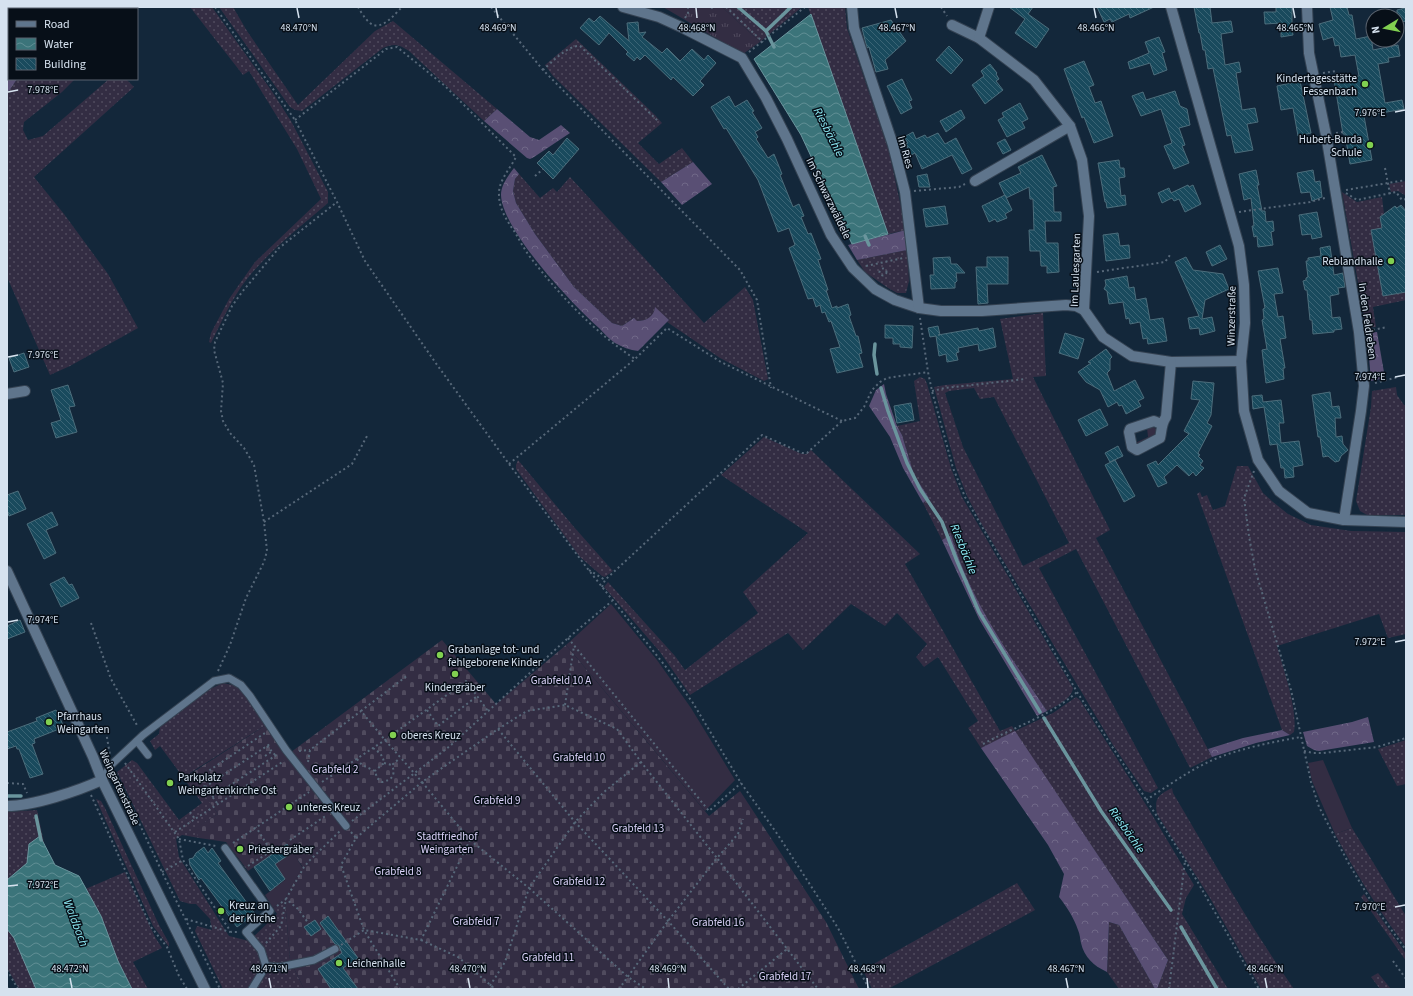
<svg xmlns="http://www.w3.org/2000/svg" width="1413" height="996" viewBox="0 0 1413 996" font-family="'Source Sans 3',sans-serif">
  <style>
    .grass { fill: url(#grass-dots); fill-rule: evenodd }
    .forest { fill: url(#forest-crowns) }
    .cemetery { fill: url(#cemetery-stones) }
    .park { fill: url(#park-tufts) }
    .garden { fill: #332d43 }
    .water { fill: url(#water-waves); stroke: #6a959d }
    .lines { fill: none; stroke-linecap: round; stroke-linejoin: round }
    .stream { stroke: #6a959d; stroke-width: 3.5 }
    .building { fill: url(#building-back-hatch); stroke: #4c6d7b }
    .service-casing { stroke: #344252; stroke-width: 9 }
    .minor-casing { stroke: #344252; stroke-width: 12 }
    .tertiary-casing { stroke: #344252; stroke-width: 12 }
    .path { stroke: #576879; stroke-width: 2; stroke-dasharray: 2 3; stroke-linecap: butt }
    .service { stroke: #5f758c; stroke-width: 7 }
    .minor { stroke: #5f758c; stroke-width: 10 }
    .tertiary { stroke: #5f758c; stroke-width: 10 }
    .ticks { fill: none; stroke: #d6e2ef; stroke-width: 1.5 }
    .poi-dot { fill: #81d050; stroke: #070f18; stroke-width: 1.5 }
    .labels { text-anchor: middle; stroke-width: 3; stroke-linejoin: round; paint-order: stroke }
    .poi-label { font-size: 11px; fill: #d6e2ef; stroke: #070f18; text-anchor: start }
    .street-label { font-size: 11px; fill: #d6e2ef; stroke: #070f18 }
    .park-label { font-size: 11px; fill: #dcd3fa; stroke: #070f18 }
    .water-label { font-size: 12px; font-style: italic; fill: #8eecf6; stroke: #070f18 }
    .ticks-label { font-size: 10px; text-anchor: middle; fill: #d6e2ef; stroke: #070f18; stroke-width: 3; stroke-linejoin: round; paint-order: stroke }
  </style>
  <defs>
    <pattern id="grass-dots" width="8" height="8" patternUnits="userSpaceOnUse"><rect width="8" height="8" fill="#332d43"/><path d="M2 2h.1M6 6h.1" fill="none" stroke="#504b5e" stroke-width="1.8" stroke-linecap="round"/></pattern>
    <pattern id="forest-crowns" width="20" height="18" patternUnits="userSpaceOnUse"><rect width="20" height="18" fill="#594f74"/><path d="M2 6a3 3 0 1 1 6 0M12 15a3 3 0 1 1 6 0" fill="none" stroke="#706888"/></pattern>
    <pattern id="cemetery-stones" width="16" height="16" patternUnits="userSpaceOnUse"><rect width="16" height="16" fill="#332d43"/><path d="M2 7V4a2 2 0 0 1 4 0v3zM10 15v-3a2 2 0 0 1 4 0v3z" fill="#504b5e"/></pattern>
    <pattern id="park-tufts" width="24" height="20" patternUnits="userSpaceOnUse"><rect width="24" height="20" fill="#332d43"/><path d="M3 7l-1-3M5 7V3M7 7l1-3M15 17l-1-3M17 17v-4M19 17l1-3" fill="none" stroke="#504b5e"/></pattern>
    <pattern id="water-waves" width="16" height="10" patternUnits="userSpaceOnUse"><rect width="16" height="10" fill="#3b747a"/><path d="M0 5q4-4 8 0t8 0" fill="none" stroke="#608e94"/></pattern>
    <pattern id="building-back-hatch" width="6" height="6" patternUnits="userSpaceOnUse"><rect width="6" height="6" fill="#194a5d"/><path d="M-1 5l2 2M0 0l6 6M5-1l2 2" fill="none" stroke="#3a6475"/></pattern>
  </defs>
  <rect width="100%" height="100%" fill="#13273a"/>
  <!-- grass -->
  <g class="grass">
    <path d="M51,7H96L98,9H50Z"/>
    <path d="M190,7H212L271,90L291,121L328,192V203C300,227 270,250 247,279C232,298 222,321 211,343L209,342L211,333L229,299L255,262L321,199L297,149L249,71L243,75Z"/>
    <path d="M219,7H233L247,31L298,105L375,31L393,21L497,109L484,121L409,51C399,44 394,43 383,48L302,111L295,110L290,107Z"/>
    <path d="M722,7H802L760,42Z"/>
    <path d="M808,7H845L847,28L889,151L906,230L888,234Z"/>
    <path d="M576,39L655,115L662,123L638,143L659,164L682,148L693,162L661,182L553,76L545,65Z"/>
    <path d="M17,79H75L62,92L24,122L23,130L28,140L43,136L109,79H126L134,87L34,177L64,214L108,274L138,328L70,366L50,375L7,277V94Z"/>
    <path d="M519,174L540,198L553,188L557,192L570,177L704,323L745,287L753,300L768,379L764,381L720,358L667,322L669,320L655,308C654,318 646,321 636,321L634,318L622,326L612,323L574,287L535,234L516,203L513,191L515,179Z"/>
    <path d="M1406,181V196L1398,191L1391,192L1389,184Z"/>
    <path d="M1342,192L1357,202L1382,197L1384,214L1380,217L1382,228L1372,230L1383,296L1406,292V300L1373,307L1376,327L1366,328Z"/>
    <path d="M907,250L909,281L906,293H897L888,288L865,272L857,260Z"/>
    <path d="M1043,313L1046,376L1033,377L1110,530L1096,538L1212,757L1190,768L1076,549L1039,568L1158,788L1151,793L1144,791L1113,745L981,523L967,496L956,468L934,387L945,385L1013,379L1000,319ZM974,388L980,399L994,397L1069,543L1023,566L963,447L945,393L949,391Z"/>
    <path d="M920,377L925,379L927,384L951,468L962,497L1073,688C1072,699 1056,706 1047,711C1010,656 970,600 951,536L942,540L923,503L929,498L914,475L902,435L897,426L920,421L914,381Z"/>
    <path d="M1396,387L1397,395L1404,405H1406V515H1367L1360,511L1356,501L1371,407L1372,391Z"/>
    <path d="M764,437L802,454H806L811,450L920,554L905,564L1000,731L1012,726L1015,731L1053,713L1076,697L1080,700L1148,808L1194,885L1186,898L1182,914L1228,989H1157L1168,960L1015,732L981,748L968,728L978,721L938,657L924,667L916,657L927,644L897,613L885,626L851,604L803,650L788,633L690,695L660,652L604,587L608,582L675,656L685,670L758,613L743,592L808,533L721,475Z"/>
    <path d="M518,460L574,527L613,571L605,577L602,576L580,557L516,469V465Z"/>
    <path d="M1237,466H1248L1263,493L1273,502L1288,514L1311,525L1351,531L1406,532V634L1388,638L1379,614L1277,646C1283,668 1298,710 1294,732L1290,735L1282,730L1197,494L1200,492L1202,497L1207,495L1213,510L1225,506Z"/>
    <path d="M223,683L237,686L254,707L266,725L190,773L218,814L195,829L199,838L182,835L176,839L179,857L229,936L249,941L277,914L273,908L285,899L290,960L304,989H223L195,931L197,926L212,930L210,919L196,904H190L180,901L117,772L132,760L137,763L179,820L202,803L160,746L155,750L150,741L159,734L160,726L210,689Z"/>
    <path d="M1406,740V784L1397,786L1378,749Z"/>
    <path d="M1172,788L1173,793C1212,859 1250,926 1294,989H1261L1210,898L1157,814C1154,798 1158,795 1172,788Z"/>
    <path d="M96,799L101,801L105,808L159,925L169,943V947L153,926Z"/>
    <path d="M37,810L52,880L60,900L125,872L155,937L162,948L133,962L148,989H19L7,968V812Z"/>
    <path d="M1352,828L1406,916V947C1379,911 1356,874 1335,834Z"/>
    <path d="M1017,883L1035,910L888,989H872L863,970Z"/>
    <path d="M1364,894L1406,954V961L1361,897Z"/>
    <path d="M1109,922L1119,925L1155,989H1119L1107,972Z"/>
    <path d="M1378,973L1391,989H1380L1371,977Z"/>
  </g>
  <!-- forest -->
  <g class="forest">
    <path d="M7,7H51L50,9H9V79H17L7,94Z"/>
    <path d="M497,109L530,137L539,140L561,125L570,133L534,157L530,159L527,158L484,121Z"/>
    <path d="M693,162L712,184L682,205L661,182Z"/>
    <path d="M514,168L519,174L515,179L513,191L516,203L535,234L574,287L612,323L622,326L634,318L637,321C646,321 654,317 655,307L669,320L638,351C630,350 622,347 615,343C609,339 604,333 599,328C573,305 502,230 501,195C501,185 508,176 514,168Z"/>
    <path d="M906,230L907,250L857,260L848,245Z"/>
    <path d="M1377,332L1385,378L1371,381L1367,333Z"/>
    <path d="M884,384L886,394L897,426L902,435L914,475L929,498L923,503L903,468L890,437L869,406L876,390Z"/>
    <path d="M951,535C970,600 1010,656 1047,711L1037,716L979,619L942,540Z"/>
    <path d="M1368,717L1374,742L1319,751L1314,750L1307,746L1303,732L1352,722Z"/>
    <path d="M1282,730L1290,735L1256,743L1212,757L1208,749L1243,738Z"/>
    <path d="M1015,731L1168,960L1157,989H1155L1119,925L1109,922L1107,972C1094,966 1084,957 1081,943C1080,939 1080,934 1078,930C1074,918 1067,907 1059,897L1064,874L1048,845L981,748Z"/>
  </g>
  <!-- cemetery -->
  <path class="cemetery" d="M442,640L496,704L566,645L709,816L740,791L826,922L859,989H304L290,960L285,899L302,866L287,844L248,871L226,842L199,838L194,829L218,814L190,774L266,725L287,755Z"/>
  <!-- park -->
  <path class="park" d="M663,7H722L760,42L743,54Z"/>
  <!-- garden -->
  <g class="garden">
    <path d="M1152,426L1156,429V435L1138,445L1135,443L1148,437L1147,428Z"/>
    <path d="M611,604L657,660L691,708L735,780L705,811L566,645Z"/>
    <path d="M1323,760L1352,828L1335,834L1312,781L1308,763Z"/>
    <path d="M293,852L302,867L285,899L273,908L265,895L285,880L275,864Z"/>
  </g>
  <!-- water -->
  <g class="water">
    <path d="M811,14L888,234L852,244L801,135L754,59Z"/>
    <path d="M40,836L55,865L79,876L101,916L118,961L132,989H36L14,938L7,929V880L27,863L29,844Z"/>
  </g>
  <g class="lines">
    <!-- stream -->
    <g class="stream">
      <path d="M738,7L766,31L774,47"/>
      <path d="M766,31L791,7"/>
      <path d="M865,236L869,245"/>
      <path d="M875,344L874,355L877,374"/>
      <path d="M881,388L888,411L907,463L920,489L942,522L957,561L979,612L1040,712"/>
      <path d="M1044,718L1101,811L1171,910"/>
      <path d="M7,796H21"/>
      <path d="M36,816L41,840"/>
      <path d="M1181,927L1217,989"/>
    </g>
  </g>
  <!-- building -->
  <g class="building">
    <path d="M1009,7H1033L1028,14L1049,29L1036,48L1015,33L1025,19Z"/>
    <path d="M1097,7H1154L1130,18L1129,14L1112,22L1110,19L1104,22Z"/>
    <path d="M1194,7H1210L1212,23L1231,21L1233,32L1221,34L1225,65L1239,62L1241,72L1236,73L1242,110L1255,108L1258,122L1247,124L1253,150L1235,153L1231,135L1227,136L1213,68L1208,69L1205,50H1203L1200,33H1199Z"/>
    <path d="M1276,7H1292V23H1291L1293,35L1281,37V23L1265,24L1264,12H1276Z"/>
    <path d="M1330,7H1347L1349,15H1352L1356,39L1371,36L1373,50L1398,45L1400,56L1388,58L1389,62L1378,64L1385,103L1402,100L1404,109L1364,116L1372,160L1350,164L1345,134H1343L1334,80L1359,76L1355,55L1341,57L1339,45L1335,46L1333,37L1323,40L1319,24L1333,20Z"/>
    <path d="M1405,8L1406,21L1397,23V10Z"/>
    <path d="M600,16L629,41L627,23L638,22L639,33L646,32L642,37L662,53L667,48L680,61L692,49L704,60L708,55L716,63L700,81L704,85L693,96L673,77L671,80L645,55L640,60L637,57L634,61L626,54L628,52L609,33L599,45L580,28L589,18L594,22Z"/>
    <path d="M891,20L906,41L885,60L888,69L876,72L869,47L867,48L862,28Z"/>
    <path d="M1159,37L1165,52L1162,53L1167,70L1154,75L1150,63L1130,69L1128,62L1149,53L1145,42Z"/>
    <path d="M949,46L963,60L951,74L936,60Z"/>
    <path d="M1084,61L1094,85L1089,87L1095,103L1101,101L1113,136L1094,143L1084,117L1082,118L1064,69Z"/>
    <path d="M990,64L997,73L996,74L999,79L996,81L1003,90L985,104L972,85L984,76L981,71Z"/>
    <path d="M902,79L912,100L909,101L912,108L901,114L887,86Z"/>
    <path d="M1300,81L1311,133L1298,136L1293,108L1281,110L1277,86Z"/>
    <path d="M1175,91L1180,106L1187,109L1190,125L1179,128L1185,145L1182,146L1189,163L1174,169L1164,146L1172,143L1161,109L1141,116L1132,96L1143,92L1146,100Z"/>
    <path d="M729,96L735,107L747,100L754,111L752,112L762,128L755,132L758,137L756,139L768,158L774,154L782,174L780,175L793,207L799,204L804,216L801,217L808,234L811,233L821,259L818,260L828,290H826L832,308L837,306V308L848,304L851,315L849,316L856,336H858L862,353L859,354L863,367L837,373L830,349L840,347L831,321L829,322L825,312L822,313L820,305L816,307L813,298L808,299L789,248L795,245L789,228L778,232L758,180L726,128L724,129L711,107Z"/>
    <path d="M1020,103L1028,119L1022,122L1025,128L1007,137L998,120L1004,117L1002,113Z"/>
    <path d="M961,110L965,118L946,132L940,121Z"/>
    <path d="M913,132L916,139L925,135L927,138L938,133L945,144L956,138L972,169L962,174L952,155L922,169L915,153L911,155L906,144L908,143L904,137Z"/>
    <path d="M567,138L579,149L553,179L537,163L549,151L553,155Z"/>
    <path d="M1005,139L1011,150L1003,154L997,143Z"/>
    <path d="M1042,155L1057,186L1053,187L1054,212H1061V221H1045L1046,243H1058L1059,272L1047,273V266H1041L1040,251H1030L1029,230H1034L1033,199H1030L1029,187L1006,198L999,183L1021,173L1018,167Z"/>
    <path d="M1119,160L1120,168H1124L1125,177L1119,178L1121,196L1125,195L1126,205L1107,208L1106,202H1105L1098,163Z"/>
    <path d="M1256,170L1259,185H1257L1262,211H1265L1266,222L1273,221L1274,231L1271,232L1273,245L1258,247L1257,236L1254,237L1252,226H1254L1251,198L1244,200L1239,174Z"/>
    <path d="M1313,170L1315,182L1320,181L1322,197L1312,201L1310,192L1301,193L1297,173Z"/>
    <path d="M927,174L930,187H919L917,176Z"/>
    <path d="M1188,185L1189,187L1193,185L1201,204L1185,212L1179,199L1174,201L1172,198L1162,203L1158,193L1169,188L1171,193Z"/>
    <path d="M1005,195L1012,210L1005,214L1007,218L997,222L995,219L989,222L982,206Z"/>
    <path d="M1401,205L1406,211V292L1383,296L1371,230L1382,228L1380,217L1395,206L1397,208Z"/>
    <path d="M945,206L948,224L926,227L923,209Z"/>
    <path d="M1317,212L1322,237L1312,239L1311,234L1302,235L1299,215Z"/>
    <path d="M1118,233L1120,246L1129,245L1130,258L1106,261L1103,235Z"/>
    <path d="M1220,245L1227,259L1212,266L1206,252Z"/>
    <path d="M1330,246L1334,275L1343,273L1345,287L1338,288L1339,294L1330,296L1332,318L1340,317L1342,329L1334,330V332L1313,334L1312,320H1310L1307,290H1305L1303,281L1306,280V278L1308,277L1306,261H1308V258L1321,256L1320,248Z"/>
    <path d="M950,257L951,264H957L965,273H956L957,281L955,283V288L931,289L930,275H934L933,258Z"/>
    <path d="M987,257H1008V284H987L988,303L978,304L976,267H987Z"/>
    <path d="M1186,257L1193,270L1223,274L1229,289L1205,300L1202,319L1212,317L1215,331L1200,335L1199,328L1190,329L1188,318L1199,316L1175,262Z"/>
    <path d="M1278,268L1283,293L1274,294L1278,317L1283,316L1286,338L1280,339L1285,368H1283L1284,379L1266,383L1262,350L1267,349L1262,320L1264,319L1263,309L1265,308L1258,271Z"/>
    <path d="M1127,276L1129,288L1134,287L1136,300L1146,298L1150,320L1163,318L1167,341L1148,344L1147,338L1143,339L1140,322L1130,324L1129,318L1126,319L1123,302L1109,304L1107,291L1104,289L1106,285L1105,280Z"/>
    <path d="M885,325L913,326L912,348L900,347V344H893V338H885Z"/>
    <path d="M938,326L940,335H938L978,328L979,331L993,328L996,347L979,351L978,344L958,348L959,352L956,353L958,360L947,362L946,354L939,356L936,336L930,337L928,328Z"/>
    <path d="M1065,333L1084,339L1078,359L1059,353Z"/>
    <path d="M1106,349L1112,357L1110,359V370L1107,373L1114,391L1135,380L1144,398L1138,401L1141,406L1126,414L1122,405L1119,406L1117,402L1108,407L1100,390L1086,382L1078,372L1091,363L1088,362Z"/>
    <path d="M24,353L29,367L14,372L9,358Z"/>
    <path d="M1193,381L1214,383L1211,415L1207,423L1212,426L1198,453L1200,455L1198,456L1203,461L1200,465L1204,468L1196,476L1193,472L1189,476L1177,465L1164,477L1167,483L1158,487L1147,465L1156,461L1158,465L1189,434L1184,431L1200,400L1191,399Z"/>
    <path d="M68,385L75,406L69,407L77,432L56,438L51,423L61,420L51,390Z"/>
    <path d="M1330,392L1332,407L1339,406L1341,418H1335L1336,437L1342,436L1343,444L1348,450L1341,456L1339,461L1335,462L1328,456L1323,457L1320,437H1318L1312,395Z"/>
    <path d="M1262,395L1263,402L1281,400L1284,423H1279L1281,443L1299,441L1303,465L1293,467L1294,477L1285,478L1284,468H1281L1277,444L1270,445L1264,407L1253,409L1252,396Z"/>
    <path d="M911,403L914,420L897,423L894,406Z"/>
    <path d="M1100,409L1108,425L1086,436L1078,420Z"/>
    <path d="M1118,446L1123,456L1110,462L1105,453Z"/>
    <path d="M1115,460L1135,496L1124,502L1105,465Z"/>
    <path d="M18,491L26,509L9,516L7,510V495Z"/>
    <path d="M52,512L58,525L46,530L56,553L44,559L27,524Z"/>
    <path d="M64,577L69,585L72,584L79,598L61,607L50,584Z"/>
    <path d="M20,620L25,632L7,639V626Z"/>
    <path d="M56,710L64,727L34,739L35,743L32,744L43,774L30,778L19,749H17L16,746L7,749V732L37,721L36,718Z"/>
    <path d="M287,844L293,852L275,864L285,879L270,891L254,867Z"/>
    <path d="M204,847L208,853L212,848L221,861L218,863L255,914L237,927L201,878L199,880L190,865L189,859L193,858L196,853Z"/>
    <path d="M328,916L358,958L343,968L358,989H331L318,969L342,953L339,946L335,944L320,923Z"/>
    <path d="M315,920L321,929L311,936L304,927Z"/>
  </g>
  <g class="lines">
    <!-- service casing -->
    <g class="service-casing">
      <g id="service">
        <path d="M137,741L148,755"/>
        <path d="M102,780L111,765L143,735L214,681L229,678L241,685L250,696L286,750L346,826"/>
        <path d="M225,848L270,911L246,932L261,950L266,966"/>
        <path d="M266,966L280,967L314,960L335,949"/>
        <path d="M252,989L266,966"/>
      </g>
    </g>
    <!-- minor casing -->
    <g class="minor-casing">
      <g id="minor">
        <path d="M623,7L659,17L681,27L742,58L766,98L787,139L831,235L853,268L875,289L895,300L919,308L941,311H982L1066,305L1076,306L1084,310"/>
        <path d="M852,7L854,28L893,145L905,192L919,308"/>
        <path d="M1171,7L1239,246L1244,285L1245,323L1241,361L1244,411L1258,460L1279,491L1308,513L1344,520L1406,522"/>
        <path d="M1307,7L1309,53L1326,135L1359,332L1364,386L1361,411L1344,520"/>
        <path d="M952,25L979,38L1034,80L1070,126L1082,160L1089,216L1084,310L1103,337L1132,356L1171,362L1241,361"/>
        <path d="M979,38L989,7"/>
        <path d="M975,181L1070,126"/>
        <path d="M7,394L25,391"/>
        <path d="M1161,424L1154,421L1130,429L1129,432L1132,447L1137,450L1160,438C1162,430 1161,424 1166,417L1171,362"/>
        <path d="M7,806C33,806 78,791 102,780"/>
      </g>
    </g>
    <!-- tertiary casing -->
    <g class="tertiary-casing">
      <path id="tertiary" d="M7,571L93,757L102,780L205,989"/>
    </g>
    <!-- path -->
    <g class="path">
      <path d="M215,7L295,120L337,202L365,261L435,362L509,464L587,568L674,677L693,703L741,783L778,835L838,928L869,989"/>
      <path d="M358,7C361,12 365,19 370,23C381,32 395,14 402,7"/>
      <path d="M491,7L543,70L740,270L757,300L771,388"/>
      <path d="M711,7L712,8L715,7"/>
      <path d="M726,7L763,42"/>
      <path d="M941,7L947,16"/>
      <path d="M685,18L688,13V7"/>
      <path d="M749,52L805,7"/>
      <path d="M543,70C552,62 568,45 580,46L659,122"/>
      <path d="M1323,73L1336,71L1340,90"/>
      <path d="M295,120L386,49L397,47L445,86L516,157C510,169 498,181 499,195C499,210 508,222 516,234C521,243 527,254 534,262C563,299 596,333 635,359"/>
      <path d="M1336,133L1343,132"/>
      <path d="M1385,168L1390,194"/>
      <path d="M535,176L543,169"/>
      <path d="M1346,190L1406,180"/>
      <path d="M914,191L959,187L965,184"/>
      <path d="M1346,193L1357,200L1396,192L1402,200L1406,199"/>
      <path d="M1239,212L1310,202L1325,198"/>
      <path d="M866,266L903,258"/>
      <circle cx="883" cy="272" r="3.5"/>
      <path d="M1097,272L1165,262L1170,255"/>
      <path d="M920,318L928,372L932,391L953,468L965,497L1077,692L1185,860L1259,989"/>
      <path d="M1368,331L1387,327"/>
      <path d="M1375,383L1398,377"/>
      <path d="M932,391L945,388L1026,379"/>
      <path d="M509,464L635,359L667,328L721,362L842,421"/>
      <path d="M1254,471L1244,498L1249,536L1255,569L1291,690L1311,782L1319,807L1349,864L1374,906L1406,950"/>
      <path d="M264,522L352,464L367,436"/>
      <path d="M589,570L605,580"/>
      <path d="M602,587L605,580L762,435L802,453H807L842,421L855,418L864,407L872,390L880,382L887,378L928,372"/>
      <path d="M91,623L111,679L138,727"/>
      <path d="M568,638L709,811L741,783"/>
      <path d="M218,671L230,645L246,598L264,562L267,551L264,522L254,465L244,448L230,433L223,421L221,411L223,383L214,350L215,342L232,306L242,292L279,248L337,202"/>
      <path d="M565,705L574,646"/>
      <path d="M427,710L438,726L476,697"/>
      <path d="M498,729L527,711L565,705L617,729L641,762L717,858L738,834L743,819"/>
      <path d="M106,732L110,755"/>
      <path d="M983,744C1014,727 1050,716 1077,692"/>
      <path d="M267,746L276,756"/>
      <path d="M373,748C379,752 383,755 384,763L375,771"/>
      <path d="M299,751L310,750"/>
      <path d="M1304,751L1313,753H1323L1377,747L1406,738"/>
      <path d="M265,756L271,752"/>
      <path d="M357,759L362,765L375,771L377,778L382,782C392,780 396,775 392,765L400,758"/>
      <path d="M308,762L310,750L361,711"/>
      <path d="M641,762L604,792L575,822L529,888L628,977L646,989"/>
      <path d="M125,763L179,839L183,860L231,932H238"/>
      <path d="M384,763L392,765"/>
      <path d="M116,774L162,872L220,989"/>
      <path d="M322,782L385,740L466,681L488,711"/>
      <path d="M7,783L23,784L27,793"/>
      <path d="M205,787L270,744"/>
      <path d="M91,795L151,927L167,947L179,976L187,989"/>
      <path d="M212,797L278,754"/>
      <path d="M1146,800C1168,786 1191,769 1215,759C1242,748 1272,742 1301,737"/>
      <path d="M217,803L198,778L265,733"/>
      <path d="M190,812L195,819"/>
      <path d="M352,821L450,746L568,638L612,601"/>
      <path d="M175,832L284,761"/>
      <path d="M351,832L356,838L341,865L364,930L421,940L470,840L422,782L498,729L575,822L668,921L729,989"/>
      <path d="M356,838L422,782L385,740L361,711L408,675"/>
      <path d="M179,839L216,846"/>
      <path d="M290,840L327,815"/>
      <path d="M470,840L529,888L505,962L488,989"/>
      <path d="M233,843L309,792"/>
      <path d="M248,866L271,851L256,827"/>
      <path d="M162,872L183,860"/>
      <path d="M277,906L286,899L298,909L309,924"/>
      <path d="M186,919L230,932"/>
      <path d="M421,940L458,957L495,989"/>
      <path d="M266,943L281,926L286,899L304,867L309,861L340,831"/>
      <path d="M341,945L364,930L400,989"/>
      <path d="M1393,961L1406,979"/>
      <path d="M7,970L18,989"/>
      <path d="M7,987L8,989"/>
      <path d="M619,989L668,921L717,858L818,989"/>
      <path d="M738,989L787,949"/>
      <path d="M1169,989L1185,861"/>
    </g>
    <!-- service -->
    <use href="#service" class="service"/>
    <!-- minor -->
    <use href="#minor" class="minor"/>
    <!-- tertiary -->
    <use href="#tertiary" class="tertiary"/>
  </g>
  <!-- ticks -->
  <path class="ticks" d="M297,8L299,18M496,8L498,18M696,8L697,18M895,8L897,18M1094,8L1096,18M1293,8L1295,18M8,92L18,90M1395,112L1405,110M8,357L18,355M1395,377L1405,375M8,622L18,620M1395,642L1405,640M8,886L18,885M1395,907L1405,905M70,978L72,988M269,978L271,988M468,978L470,988M668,978L669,988M867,978L868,988M1066,978L1068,988M1265,978L1267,988"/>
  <!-- markers -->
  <g class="poi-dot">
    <circle cx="1365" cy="84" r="4"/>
    <circle cx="1370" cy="145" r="4"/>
    <circle cx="1391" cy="261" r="4"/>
    <circle cx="440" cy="655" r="4"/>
    <circle cx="455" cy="674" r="4"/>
    <circle cx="49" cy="722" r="4"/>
    <circle cx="393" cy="735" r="4"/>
    <circle cx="170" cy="783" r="4"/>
    <circle cx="289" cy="807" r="4"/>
    <circle cx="240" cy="849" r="4"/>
    <circle cx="221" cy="911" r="4"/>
    <circle cx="339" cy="963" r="4"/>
  </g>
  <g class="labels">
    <!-- poi labels -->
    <g class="poi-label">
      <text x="1357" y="82" text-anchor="end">Kindertagesstätte<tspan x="1357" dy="13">Fessenbach</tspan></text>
      <text x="1362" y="143" text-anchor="end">Hubert-Burda<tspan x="1362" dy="13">Schule</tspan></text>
      <text x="1383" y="265" text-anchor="end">Reblandhalle</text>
      <text x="448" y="653">Grabanlage tot- und<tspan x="448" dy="13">fehlgeborene Kinder</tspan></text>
      <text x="455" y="691" text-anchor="middle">Kindergräber</text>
      <text x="57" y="720">Pfarrhaus<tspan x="57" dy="13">Weingarten</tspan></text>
      <text x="401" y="739">oberes Kreuz</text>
      <text x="178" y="781">Parkplatz<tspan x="178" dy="13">Weingartenkirche Ost</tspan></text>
      <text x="297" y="811">unteres Kreuz</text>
      <text x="248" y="853">Priestergräber</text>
      <text x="229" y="909">Kreuz an<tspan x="229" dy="13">der Kirche</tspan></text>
      <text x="347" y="967">Leichenhalle</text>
    </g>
    <!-- street labels -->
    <g class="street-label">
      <text transform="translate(906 152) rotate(74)" y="4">Im Ries</text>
      <text transform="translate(829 198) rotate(64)" y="4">Im Schwarzwäldele</text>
      <text transform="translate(1075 270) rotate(-88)" y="4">Im Laulesgarten</text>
      <text transform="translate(1231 316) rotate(-89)" y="4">Winzerstraße</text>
      <text transform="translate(1368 321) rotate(82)" y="4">In den Feldreben</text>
      <text transform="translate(120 787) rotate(65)" y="4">Weingartenstraße</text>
    </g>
    <!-- park labels -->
    <g class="park-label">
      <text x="561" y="684">Grabfeld 10 A</text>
      <text x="579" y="761">Grabfeld 10</text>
      <text x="335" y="773">Grabfeld 2</text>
      <text x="497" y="804">Grabfeld 9</text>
      <text x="638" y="832">Grabfeld 13</text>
      <text x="447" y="840">Stadtfriedhof<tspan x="447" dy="13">Weingarten</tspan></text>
      <text x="398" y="875">Grabfeld 8</text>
      <text x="579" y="885">Grabfeld 12</text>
      <text x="476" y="925">Grabfeld 7</text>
      <text x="718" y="926">Grabfeld 16</text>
      <text x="548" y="961">Grabfeld 11</text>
      <text x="785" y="980">Grabfeld 17</text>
    </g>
    <!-- water labels -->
    <g class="water-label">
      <text transform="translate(829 132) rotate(63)" y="4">Riesbächle</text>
      <text transform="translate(964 549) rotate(68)" y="4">Riesbächle</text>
      <text transform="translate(1127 830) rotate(55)" y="4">Riesbächle</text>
      <text transform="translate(76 923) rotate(69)" y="4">Waldbach</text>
    </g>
  </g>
  <g class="ticks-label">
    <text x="299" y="31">48.470°N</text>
    <text x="498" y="31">48.469°N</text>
    <text x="697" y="31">48.468°N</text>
    <text x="897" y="31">48.467°N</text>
    <text x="1096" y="31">48.466°N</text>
    <text x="1295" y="31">48.465°N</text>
    <text x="43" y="93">7.978°E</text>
    <text x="1370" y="116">7.976°E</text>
    <text x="43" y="358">7.976°E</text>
    <text x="1370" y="380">7.974°E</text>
    <text x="43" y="623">7.974°E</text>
    <text x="1370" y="645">7.972°E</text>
    <text x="43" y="888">7.972°E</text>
    <text x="1370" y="910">7.970°E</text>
    <text x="70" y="972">48.472°N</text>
    <text x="269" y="972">48.471°N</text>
    <text x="468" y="972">48.470°N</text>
    <text x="668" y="972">48.469°N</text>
    <text x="867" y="972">48.468°N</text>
    <text x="1066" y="972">48.467°N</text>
    <text x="1265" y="972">48.466°N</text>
  </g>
  <!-- border -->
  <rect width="1413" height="996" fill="none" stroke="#d6e2ef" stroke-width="16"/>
  <!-- legend -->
  <rect x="8" y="8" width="130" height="72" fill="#070f18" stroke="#5a636e"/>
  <rect x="16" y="21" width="20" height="6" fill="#5f758c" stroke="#5a636e"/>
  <text x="44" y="28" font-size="12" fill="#d6e2ef">Road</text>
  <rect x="16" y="38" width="20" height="12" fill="url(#water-waves)" stroke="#5a636e"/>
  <text x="44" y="48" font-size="12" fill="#d6e2ef">Water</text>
  <rect x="16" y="58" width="20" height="12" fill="url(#building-back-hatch)" stroke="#5a636e"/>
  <text x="44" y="68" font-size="12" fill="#d6e2ef">Building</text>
  <!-- north arrow -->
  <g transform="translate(1385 28) rotate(260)"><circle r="19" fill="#070f18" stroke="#5a636e"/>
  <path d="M0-3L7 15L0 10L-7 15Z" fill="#81d050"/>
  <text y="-6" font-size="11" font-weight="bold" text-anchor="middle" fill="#d6e2ef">N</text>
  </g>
</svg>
